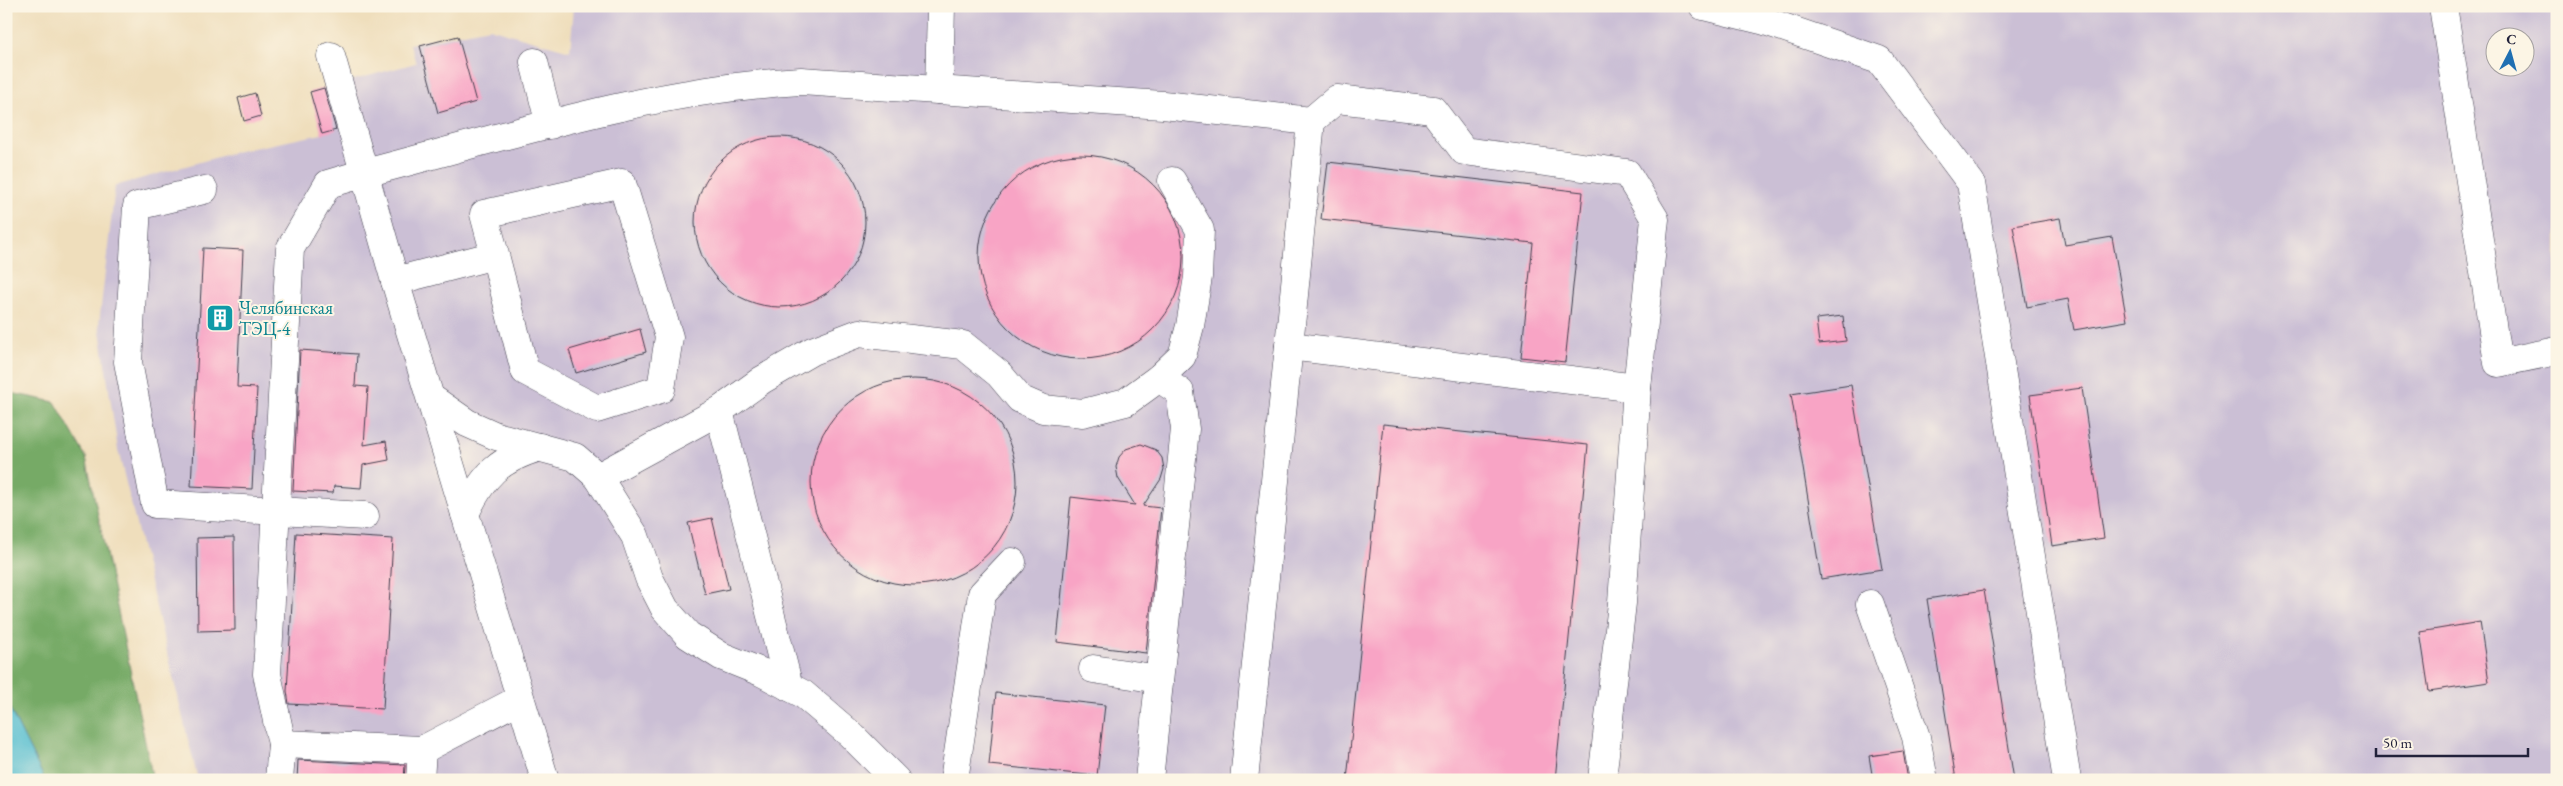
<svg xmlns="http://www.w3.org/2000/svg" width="2563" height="786" viewBox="0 0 2563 786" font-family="'EB Garamond',serif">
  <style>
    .industrial { fill: #cbbfd5; fill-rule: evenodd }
    .forest { fill: #76aa66; stroke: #4c6650 }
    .water { fill: #53bdd0; stroke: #3a7086 }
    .building { fill: #f8a4c5 }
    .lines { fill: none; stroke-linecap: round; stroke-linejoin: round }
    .minor-casing { stroke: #413e4e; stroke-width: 29 }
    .minor { stroke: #fff; stroke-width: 28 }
    .labels { text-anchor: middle; stroke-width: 4; stroke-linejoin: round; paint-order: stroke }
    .culture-label { font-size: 18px; fill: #0d838f; stroke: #fcf5e5; text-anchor: start }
  </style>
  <rect width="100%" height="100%" fill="#fcf5e5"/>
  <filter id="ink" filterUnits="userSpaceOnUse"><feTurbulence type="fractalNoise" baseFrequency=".02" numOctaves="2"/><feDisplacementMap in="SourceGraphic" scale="10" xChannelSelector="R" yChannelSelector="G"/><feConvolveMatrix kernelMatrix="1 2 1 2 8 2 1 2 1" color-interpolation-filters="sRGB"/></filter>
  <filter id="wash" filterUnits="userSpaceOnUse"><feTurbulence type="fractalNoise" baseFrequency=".0096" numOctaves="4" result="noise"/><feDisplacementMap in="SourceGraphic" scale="20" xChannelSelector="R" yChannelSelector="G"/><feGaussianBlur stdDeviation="1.12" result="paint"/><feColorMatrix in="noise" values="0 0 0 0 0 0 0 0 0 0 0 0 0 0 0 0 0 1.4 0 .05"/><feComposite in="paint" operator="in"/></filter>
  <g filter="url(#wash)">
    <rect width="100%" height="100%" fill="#efdebc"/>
    <!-- industrial -->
    <path class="industrial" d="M574,6H2557V780H198L118,450L99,324L115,186L239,151L322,134L310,92L416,63L410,44L489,28L570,51ZM2496,38H2526V68H2496Z"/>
    <!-- forest -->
    <path class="forest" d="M6,392L55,402L86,457L153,780H45L6,701Z"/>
    <!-- water -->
    <path class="water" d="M6,701L45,780H6Z"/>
    <g id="blocks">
      <!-- building -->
      <g class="building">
        <path d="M458,36L476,102L438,113L420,46Z"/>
        <path d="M324,88L336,130L322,134L310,92Z"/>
        <path d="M255,93L261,116L244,121L238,98Z"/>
        <circle cx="780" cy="222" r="85"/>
        <circle cx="1081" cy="257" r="102"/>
        <path d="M1328,162L1583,192L1565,362L1521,357L1533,243L1321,219Z"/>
        <path d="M2060,218L2065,245L2112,237L2127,321L2074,330L2068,299L2027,307L2013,226Z"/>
        <path d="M203,248L243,250L237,387L257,388L252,489L191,486Z"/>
        <path d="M1843,316L1846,341L1819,344L1816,319Z"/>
        <path d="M640,329L646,352L576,373L569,350Z"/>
        <path d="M300,350L357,354L355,386L368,387L364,445L386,441L389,460L363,465L361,488L334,486L333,493L293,491Z"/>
        <circle cx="914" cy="482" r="103"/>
        <path d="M1851,385L1882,569L1821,579L1791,394Z"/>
        <path d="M2082,388L2104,538L2052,546L2030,395Z"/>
        <path d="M1383,424L1588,445L1555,780H1347Z"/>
        <path d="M1141,444L1156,450L1162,458L1164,469L1161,479L1143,506L1161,508L1146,653L1057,642L1071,497L1135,505L1118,478L1116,467L1119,457L1126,449Z"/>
        <path d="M712,518L729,589L705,594L688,523Z"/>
        <path d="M296,533L393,539L383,709L289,704L287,691Z"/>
        <path d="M234,537L235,630L198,631L197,538Z"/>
        <path d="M1984,590L2014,780H1956L1927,599Z"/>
        <path d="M2480,622L2489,682L2429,691L2420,632Z"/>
        <path d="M996,693L1105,705L1097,776L989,765Z"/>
        <path d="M1903,751L1908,780H1873L1869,756Z"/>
        <path d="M298,760L405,765L404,780H297Z"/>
      </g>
    </g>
  </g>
  <g filter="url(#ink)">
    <use href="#blocks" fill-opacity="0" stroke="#413e4e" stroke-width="1"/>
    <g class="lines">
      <!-- minor casing -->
      <g class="minor-casing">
        <g id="minor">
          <path d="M1703,6L1765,21L1879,60L1971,183L2067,780"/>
          <path d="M2443,6L2498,363L2557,351"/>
          <path d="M331,56L395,281L545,780"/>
          <path d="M534,62L550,125"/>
          <path d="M939,90L941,6"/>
          <path d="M1311,121L1289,346L1637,388"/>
          <path d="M204,190L137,206L128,362L155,504L365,516"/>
          <path d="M395,281L495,255L525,371L597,409L661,389L669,337L622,183L484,214L495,255"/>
          <path d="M431,398L467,423L496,436L575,457L598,477L635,536L649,578L665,609L688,635L721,656L761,672L803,694L850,734L896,780"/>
          <path d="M719,411L789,687"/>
          <path d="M598,477L719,411L762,380L812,351L859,333L963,345L999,374L1020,399L1043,409L1083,413L1126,402L1159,378L1182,356L1190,326L1198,277L1200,230L1172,181"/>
          <path d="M465,514C483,475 499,459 540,447"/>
          <path d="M1870,604L1916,737L1924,780"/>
          <path d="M1093,669L1159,679"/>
          <path d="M282,744L422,750L520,699"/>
          <path d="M279,780L282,744L267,674L290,249L328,184L365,173C508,136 652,89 801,81L1163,105L1311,121L1337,99L1433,110L1464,151L1627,173L1655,219L1637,388L1622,603L1602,780"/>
          <path d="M420,780L422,750"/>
          <path d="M954,780L982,594L1012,562"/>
          <path d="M1149,780L1185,429L1180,392L1159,378"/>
          <path d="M1244,780L1289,346"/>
        </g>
      </g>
      <!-- minor -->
      <use href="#minor" class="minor"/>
    </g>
  </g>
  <!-- icons -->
  <defs>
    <g id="building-square" transform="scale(1.4375)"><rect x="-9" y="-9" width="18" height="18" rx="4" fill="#0f9aa8" stroke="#fcf5e5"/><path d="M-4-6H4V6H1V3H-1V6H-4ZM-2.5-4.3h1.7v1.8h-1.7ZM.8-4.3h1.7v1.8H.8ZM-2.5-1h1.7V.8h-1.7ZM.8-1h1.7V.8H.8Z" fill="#fff"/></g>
  </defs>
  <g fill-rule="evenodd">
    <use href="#building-square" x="220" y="318"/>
  </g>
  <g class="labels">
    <!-- culture labels -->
    <g class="culture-label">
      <text x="239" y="314">Челябинская<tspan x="239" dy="21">ТЭЦ-4</tspan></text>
    </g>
  </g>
  <!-- margin -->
  <rect width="2563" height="786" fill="none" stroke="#fcf5e5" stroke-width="25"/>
  <!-- north arrow -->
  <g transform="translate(2510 52) rotate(6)"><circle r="24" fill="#fcf5e5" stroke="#a5a1a1"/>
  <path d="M0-4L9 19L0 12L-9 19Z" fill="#1f6fb2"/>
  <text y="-8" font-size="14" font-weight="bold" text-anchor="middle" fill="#22223b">С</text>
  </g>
  <!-- scale -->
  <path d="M2376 748v8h152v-8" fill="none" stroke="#22223b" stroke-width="2.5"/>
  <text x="2383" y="748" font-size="15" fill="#22223b" stroke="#fcf5e5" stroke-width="4" paint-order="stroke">50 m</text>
</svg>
